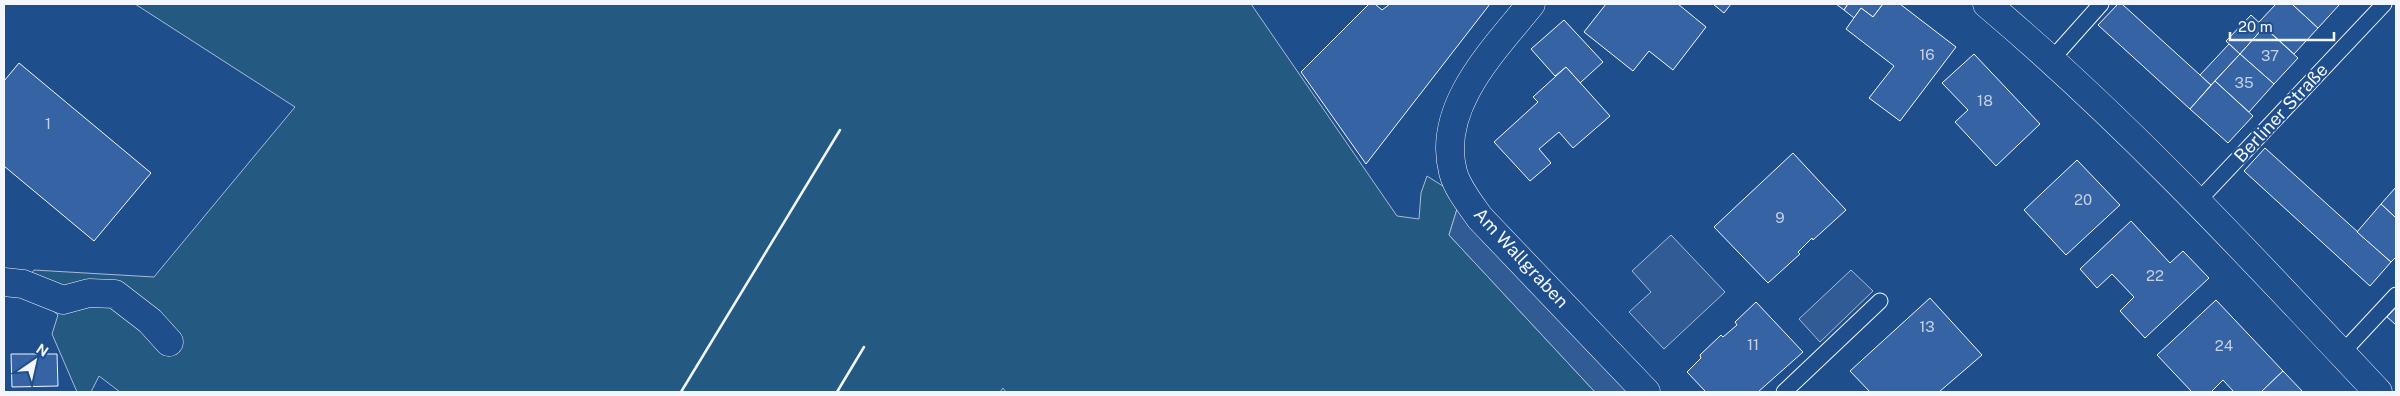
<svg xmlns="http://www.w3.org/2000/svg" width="2400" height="396" viewBox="0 0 2400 396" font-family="'Public Sans',sans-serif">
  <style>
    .green { fill: #245a82; stroke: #a8bbd7 }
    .parking { fill: #305b95; stroke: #a8bbd7 }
    .building { fill: #3563a3; stroke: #f2f6ff }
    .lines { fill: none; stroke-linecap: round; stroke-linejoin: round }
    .service-casing { stroke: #f2f6ff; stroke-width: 17 }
    .minor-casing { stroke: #f2f6ff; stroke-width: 29 }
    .service { stroke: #1f4e8c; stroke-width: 15 }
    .minor { stroke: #1f4e8c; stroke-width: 28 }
    .wall { stroke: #f2f6ff; stroke-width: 2.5 }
    .labels { text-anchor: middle; stroke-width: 4; stroke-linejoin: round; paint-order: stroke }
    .number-label { font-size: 15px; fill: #c3d1e8 }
    .street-label { font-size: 18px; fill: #f2f6ff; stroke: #1f4e8c }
  </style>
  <rect width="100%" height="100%" fill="#1f4e8c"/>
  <!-- green -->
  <path class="green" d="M135,4H1251L1397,216L1419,219L1421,193L1427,176L1446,188L1457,209L1449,235L1595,392H1006L1003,388L1000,392H120L99,376L91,392H77L52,334L58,315L23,284L34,270L154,277L295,107Z"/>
  <!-- parking -->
  <g class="parking">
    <path d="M1457,209L1628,392H1595L1449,235Z"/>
    <path d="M1671,235L1725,292L1664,349L1629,312L1651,292L1632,271Z"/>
    <path d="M1851,270L1873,291L1820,342L1799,319Z"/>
  </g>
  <!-- building -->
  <g class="building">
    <path d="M1369,4H1375L1382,10L1390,4H1490L1366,164L1301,72Z"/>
    <path d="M1606,4H1678L1706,27L1673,70L1649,51L1633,71L1584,32Z"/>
    <path d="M1713,4H1731L1724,13Z"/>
    <path d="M1836,4H1848L1844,10Z"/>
    <path d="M1848,4H1883L1873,17L1861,8L1854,18L1844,10Z"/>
    <path d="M1883,4H1900L1956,47L1900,121L1869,98L1894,66L1846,29L1861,8L1873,17Z"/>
    <path d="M2118,4H2122L2211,85L2190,109L2098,25Z"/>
    <path d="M2276,4H2292L2318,28L2294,54L2259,22Z"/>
    <path d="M2292,4H2340L2318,28Z"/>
    <path d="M2251,15L2264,27L2240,54L2226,41Z"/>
    <path d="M1564,20L1603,62L1580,83L1566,67L1555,76L1531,49Z"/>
    <path d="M2264,27L2298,58L2274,84L2240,54Z"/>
    <path d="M2229,44L2240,54L2211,85L2200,75Z"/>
    <path d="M1974,54L2040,124L1996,166L1955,122L1968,110L1942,83Z"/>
    <path d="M2240,54L2274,84L2249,112L2215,81Z"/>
    <path d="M19,63L151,173L94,241L4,166V81Z"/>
    <path d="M1566,67L1610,116L1573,148L1559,132L1539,149L1551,163L1530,181L1494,142L1538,102L1533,97Z"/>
    <path d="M2215,81L2253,116L2228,143L2190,109Z"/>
    <path d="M2265,148L2391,262L2370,286L2244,171Z"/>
    <path d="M1793,153L1846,210L1813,240L1812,238L1798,252L1800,254L1768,283L1714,227Z"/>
    <path d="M2077,160L2120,205L2066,255L2024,210Z"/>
    <path d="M2396,187V218L2381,204Z"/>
    <path d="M2381,204L2396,218V257L2391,262L2357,232Z"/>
    <path d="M2131,221L2170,263L2183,251L2209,278L2145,338L2120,311L2134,297L2112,274L2097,288L2080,269Z"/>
    <path d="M1930,298L1982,355L1939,392H1870L1850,371Z"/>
    <path d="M2216,300L2283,371L2261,392H2234L2223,380L2211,392H2192L2157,355Z"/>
    <path d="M1756,302L1803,352L1758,392H1706L1687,372L1701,358L1700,355L1721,335L1723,337L1737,325L1735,322Z"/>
    <path d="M2396,307V325L2387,317Z"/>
    <path d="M11,354H57L58,386L12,387Z"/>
    <path d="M2283,371L2303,392H2261Z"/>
  </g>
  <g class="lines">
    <!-- service casing -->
    <g class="service-casing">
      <g id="service">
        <path d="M2052,59L2101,4"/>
        <path d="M2198,201L2384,4"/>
        <path d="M2342,353L2396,295"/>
        <path d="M1784,392L1880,301"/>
      </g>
    </g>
    <!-- minor casing -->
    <g class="minor-casing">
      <g id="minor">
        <path d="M1531,4C1494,50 1436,107 1453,172C1457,188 1470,204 1480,218L1646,392"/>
        <path d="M1987,4C2128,123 2252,258 2378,392"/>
        <path d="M4,282L23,284L63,300L89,293L115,294L150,321L169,342"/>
      </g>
    </g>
    <!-- service -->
    <use href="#service" class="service"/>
    <!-- minor -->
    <use href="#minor" class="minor"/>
    <!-- wall -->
    <g class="wall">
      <path d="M681,392L840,130"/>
      <path d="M837,392L864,347"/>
    </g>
  </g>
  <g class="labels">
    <!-- number labels -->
    <g class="number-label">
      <text x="1927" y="60">16</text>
      <text x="2270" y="61">37</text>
      <text x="2244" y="88">35</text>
      <text x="1985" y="106">18</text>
      <text x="48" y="129">1</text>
      <text x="2083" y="205">20</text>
      <text x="1780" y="223">9</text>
      <text x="2155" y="281">22</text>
      <text x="1927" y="332">13</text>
      <text x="1753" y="350">11</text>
      <text x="2224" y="351">24</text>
    </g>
    <!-- street labels -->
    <g class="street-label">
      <text transform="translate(2281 113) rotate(-47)" y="6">Berliner Straße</text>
      <text transform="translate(1521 258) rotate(47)" y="6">Am Wallgraben</text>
    </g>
  </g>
  <!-- border -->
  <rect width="2400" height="396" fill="none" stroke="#f2f6ff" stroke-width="10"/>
  <!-- north arrow -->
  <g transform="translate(35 361) rotate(34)" stroke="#1f4e8c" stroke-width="4" paint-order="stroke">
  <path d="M0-4L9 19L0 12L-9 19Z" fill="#f2f6ff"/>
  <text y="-8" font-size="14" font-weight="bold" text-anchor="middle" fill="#f2f6ff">N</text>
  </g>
  <!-- scale -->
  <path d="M2230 32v8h104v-8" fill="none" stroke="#f2f6ff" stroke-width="2.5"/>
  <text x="2238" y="32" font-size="15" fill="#f2f6ff" stroke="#1f4e8c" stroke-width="4" paint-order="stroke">20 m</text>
</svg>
